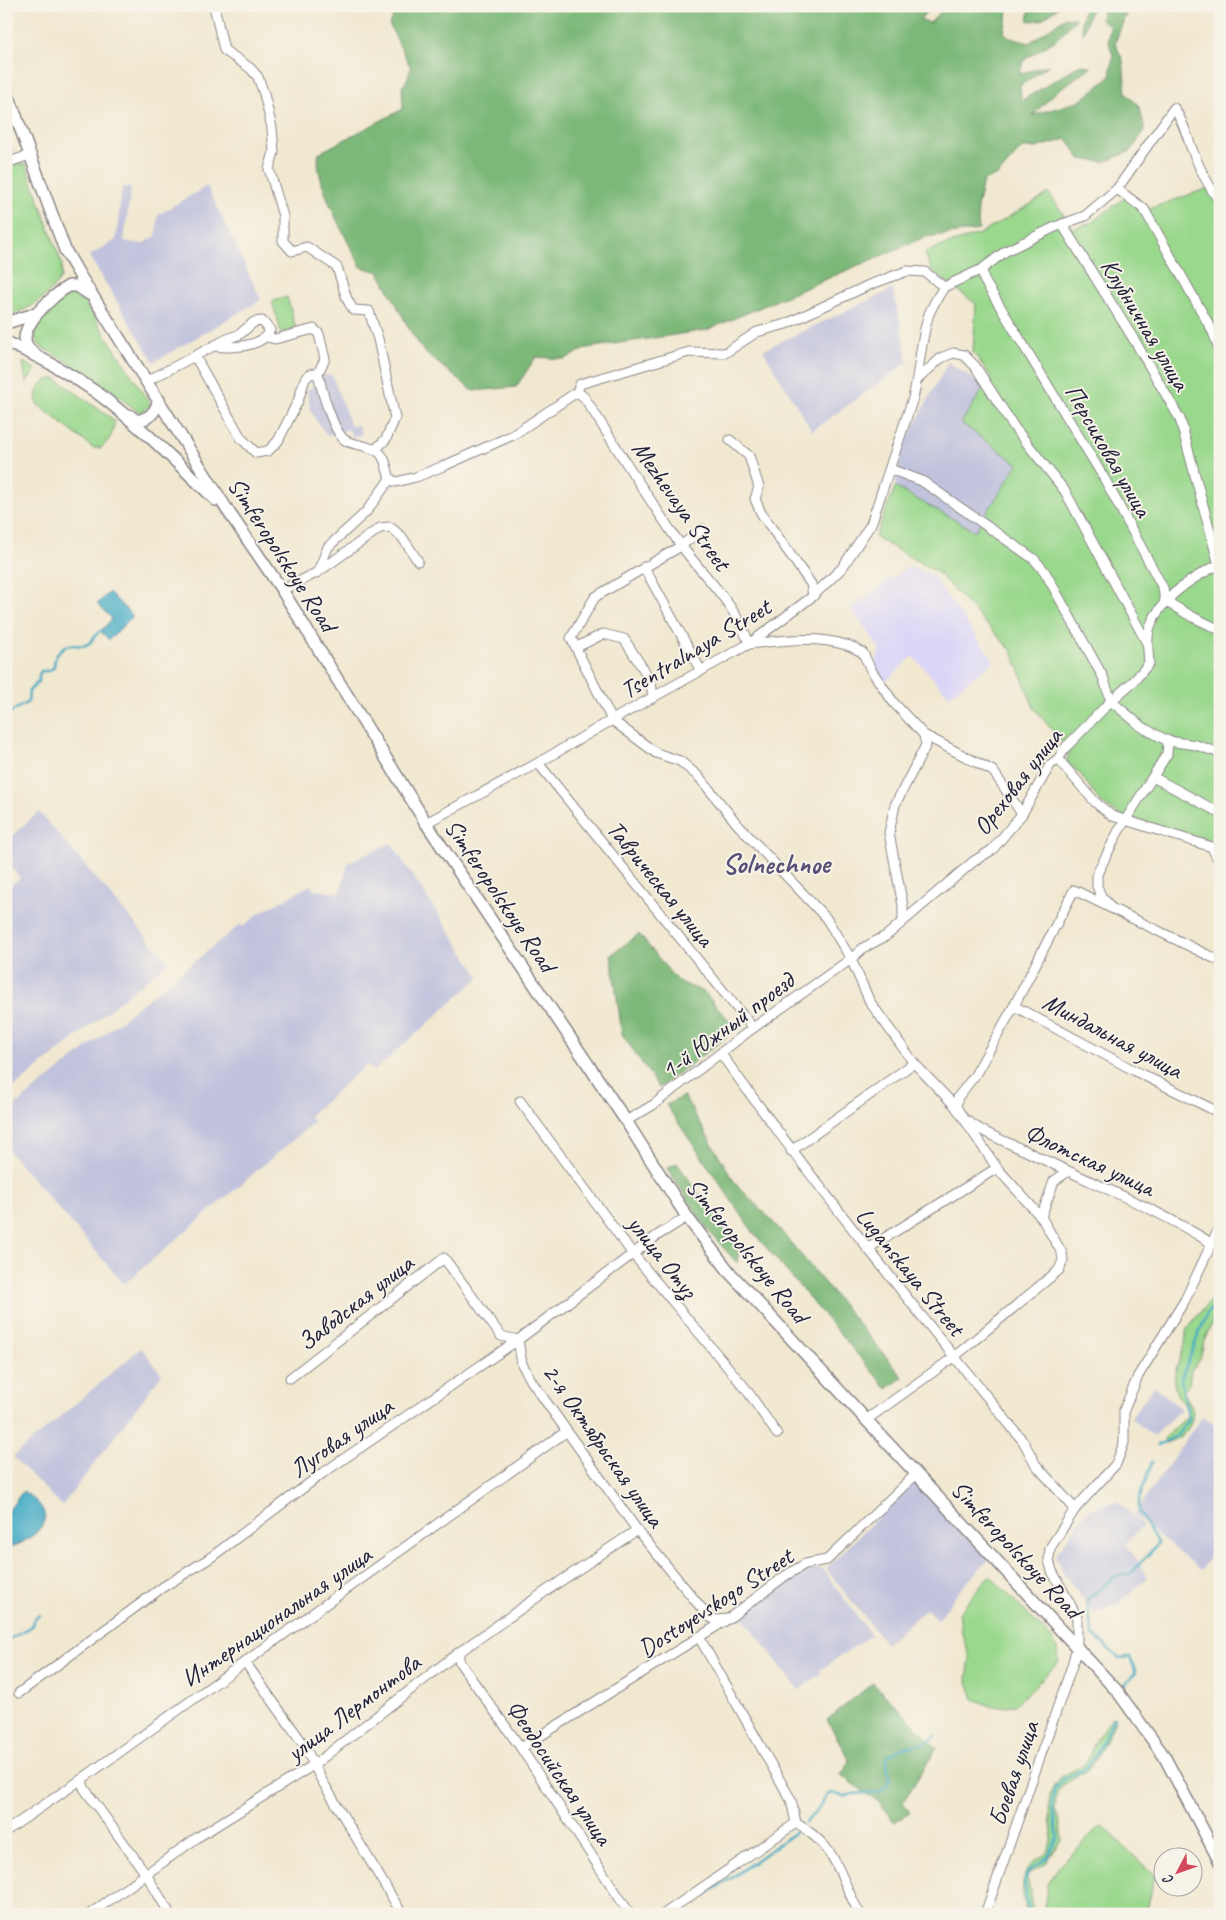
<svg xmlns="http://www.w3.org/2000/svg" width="1226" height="1920" viewBox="0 0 1226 1920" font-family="Caveat,sans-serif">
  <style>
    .built { fill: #dbd6f7 }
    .industrial { fill: #c1c2dd }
    .green { fill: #9ad88d; stroke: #5e7d64 }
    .forest { fill: #7bb878; stroke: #4e6d5a }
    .water { fill: #45abc5; stroke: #346680 }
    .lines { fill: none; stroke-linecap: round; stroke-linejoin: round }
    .stream { stroke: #45abc5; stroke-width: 2.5 }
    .minor-casing { stroke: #8a8586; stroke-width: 11 }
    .major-casing { stroke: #8a8586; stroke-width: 14 }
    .minor { stroke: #fff; stroke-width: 9 }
    .major { stroke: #fff; stroke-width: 11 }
    .labels { text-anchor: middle; stroke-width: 4; stroke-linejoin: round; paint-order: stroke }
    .street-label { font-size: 25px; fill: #22223b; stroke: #f7f3e8 }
    .quarter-label { font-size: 28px; font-weight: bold; fill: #564f76; stroke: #f7f3e8 }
  </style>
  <rect width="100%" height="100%" fill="#f7f3e8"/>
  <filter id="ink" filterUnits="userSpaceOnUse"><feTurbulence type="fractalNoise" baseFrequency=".02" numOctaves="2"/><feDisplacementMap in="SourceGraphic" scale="10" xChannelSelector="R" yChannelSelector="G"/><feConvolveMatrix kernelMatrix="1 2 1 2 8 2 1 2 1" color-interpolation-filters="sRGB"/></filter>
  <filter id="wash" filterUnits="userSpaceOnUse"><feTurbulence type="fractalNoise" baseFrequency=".0096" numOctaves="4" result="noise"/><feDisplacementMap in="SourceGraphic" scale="20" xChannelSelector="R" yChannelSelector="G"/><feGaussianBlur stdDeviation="1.12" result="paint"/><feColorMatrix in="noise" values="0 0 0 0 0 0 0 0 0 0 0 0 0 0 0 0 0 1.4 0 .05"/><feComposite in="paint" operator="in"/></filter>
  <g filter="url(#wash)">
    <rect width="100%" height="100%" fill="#f1e8d0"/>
    <!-- built -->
    <path class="built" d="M908,566L932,575L994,661L949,696L913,656L884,683L874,669L880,649L851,609Z"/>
    <!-- industrial -->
    <g class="industrial">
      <path d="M6,127L17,163L6,169Z"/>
      <path d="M207,186L261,300L154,362L89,256L116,240L122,187L131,188L124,241L142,244L156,236L158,215Z"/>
      <path d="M893,289L908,362L812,431L763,350Z"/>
      <path d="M948,362L984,386L962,423L1019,464L975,531L895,487L902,449Z"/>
      <path d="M332,375L351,427L358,425L362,434L352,437L349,429L327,436L311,412L307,390L322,382L320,376Z"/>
      <path d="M39,812L168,962L6,1094V889L20,878L6,861V841Z"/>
      <path d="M391,843L480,977L374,1071L367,1064L309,1116L314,1122L124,1284L6,1148V1113L241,924L243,927L258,914L310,885L315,890L340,893L348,863Z"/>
      <path d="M141,1348L162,1374L62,1506L13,1457Z"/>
      <path d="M1154,1386L1181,1409L1153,1436L1131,1418Z"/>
      <path d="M1202,1416L1220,1427V1543L1201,1570L1134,1515Z"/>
      <path d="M916,1479L989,1559L957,1593L938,1620L926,1609L886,1644L826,1569Z"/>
      <path d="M1117,1501L1143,1525L1126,1544L1148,1577L1118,1604L1094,1613L1062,1571L1055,1556L1085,1514L1090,1509Z"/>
      <path d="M808,1567L822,1569L871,1635L820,1670L821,1674L799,1690L741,1615L800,1569Z"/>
    </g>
    <!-- green -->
    <g class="green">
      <path d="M17,163L26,165L62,264L61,278L48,294L32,306L19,312L6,315V169Z"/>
      <path d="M1220,184V840L1214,841L1121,816L1100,802L1082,776L1067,762L1069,751L1034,708L1012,651L938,573L875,537L895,487L975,531L1018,464L961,423L991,377L973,352L976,304L931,270L925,252L982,233L1049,193L1073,229L1092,222L1126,197L1140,212Z"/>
      <path d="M71,294L78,295L83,300L151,405L140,413L92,376L41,347C22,326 53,304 71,294Z"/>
      <path d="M287,297L296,329L281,333L272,301Z"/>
      <path d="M23,362L36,369L26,383Z"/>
      <path d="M55,378L114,420C115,432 110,440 101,448H93L37,404C34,391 41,380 55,378Z"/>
      <path d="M1220,1291V1312L1214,1318L1204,1341L1200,1360L1191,1370L1189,1385L1183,1391C1185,1396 1191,1403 1192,1408C1196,1427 1181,1439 1165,1443L1164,1438L1187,1417C1188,1402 1178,1401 1175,1389C1172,1373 1180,1359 1185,1344C1186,1340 1185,1334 1187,1329C1190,1324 1216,1293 1220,1291Z"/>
      <path d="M990,1576L1051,1638L1058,1650L1059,1662L1015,1705L992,1707L974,1699L967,1679L970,1658L962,1634L959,1613L988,1577Z"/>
      <path d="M1113,1717L1116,1721L1096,1759L1088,1770L1063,1785L1057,1792L1055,1809L1060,1824L1062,1841L1049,1857L1046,1864L1031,1872L1027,1877L1032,1899V1914H1027C1022,1895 1018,1874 1035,1861C1041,1856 1046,1856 1049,1848C1057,1829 1044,1811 1051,1792C1057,1771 1076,1774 1087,1760C1090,1756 1091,1750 1093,1746C1099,1735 1104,1726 1113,1717Z"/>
      <path d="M1102,1825L1155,1876L1146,1914H1043L1048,1883L1059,1866Z"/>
    </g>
    <!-- forest -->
    <g class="forest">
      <path d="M384,6H932L920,19L930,23L941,11L949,6H1009L1004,32L1010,38L1029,43L1066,17L1076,19L1056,40L1025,59L1019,74L1049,65L1020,86L1021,101L1081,64L1091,67L1058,90L1033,115L1080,101L1110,77L1113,55L1108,40L1110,26L1101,20L1102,6H1129L1115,43L1123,60L1126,93L1139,106L1145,129L1131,151L1104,162L1080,159L1067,139L1036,148H1022L998,175L983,181L977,207L979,230L925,237L707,330L587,348L565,359L536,357L516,387L473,391L424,352L411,332L379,272L361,267C348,241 312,180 319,153L403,109L402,87L406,82L411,68L389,24L393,18Z"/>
      <path d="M1030,6H1060L1041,20L1028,21Z"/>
      <path d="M1085,6H1092L1083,34L1081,22Z"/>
      <path d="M639,934L677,981L704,992L737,1029L659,1088L622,1034L611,955Z"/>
      <path d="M684,1096L735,1183L775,1224L903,1377L887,1389L753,1232L666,1105Z"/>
      <path d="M677,1163L739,1250L737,1263L707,1229L667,1168Z"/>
      <path d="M873,1683L937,1748L903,1802L910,1813L894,1822L881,1804L841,1775L850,1761L827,1720Z"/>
    </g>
    <!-- water -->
    <g class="water">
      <path d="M109,592L133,616L109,640L100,631L112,619L97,604Z"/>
      <path d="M23,1491C42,1504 56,1518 32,1536C25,1541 19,1545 11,1547L6,1545V1514Z"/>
    </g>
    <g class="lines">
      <!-- stream -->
      <g class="stream">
        <path d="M6,715L28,702L29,691L39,681V675L41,671H49L54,667C54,656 61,644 73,645C78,645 82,646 86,645C92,643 94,635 100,631"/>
        <path d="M1158,1445L1176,1436L1189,1420L1181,1379L1207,1313L1220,1301"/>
        <path d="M6,1641L31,1627L34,1619L40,1615"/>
        <path d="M1123,1689L1125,1683L1136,1673L1130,1657L1119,1658L1093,1635L1086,1601L1115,1576L1130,1574L1158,1544L1139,1511V1499L1152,1462"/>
        <path d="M805,1823L821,1806L825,1797L830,1793L844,1796L853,1794L881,1792C897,1777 885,1774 887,1758C905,1740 919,1751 936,1736"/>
        <path d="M675,1914L730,1879L798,1830"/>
        <path d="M1029,1914L1024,1880L1030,1870L1047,1858L1058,1837L1052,1805L1054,1789L1064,1779L1085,1769L1095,1756L1115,1717"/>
      </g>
    </g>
  </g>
  <g filter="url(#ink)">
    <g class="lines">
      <!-- minor casing -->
      <g class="minor-casing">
        <g id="minor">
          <path d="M214,6L224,50L250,68L258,77L264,94L272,128L274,152L269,169L283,216V241L292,251L307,247L337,267L347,299L353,310L369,311L378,339L395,418L386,439L376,449"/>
          <path d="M6,163L30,155"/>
          <path d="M1117,189L1144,209L1213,332L1220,352"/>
          <path d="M1062,224L1136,343L1180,419L1219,565"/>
          <path d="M982,269L984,280L1104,478L1163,588L1165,601L1191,616L1220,630"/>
          <path d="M944,287L982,269L1006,251L1055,227L1085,216L1117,189L1174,108C1184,122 1187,137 1193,152C1200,169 1209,187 1220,202"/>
          <path d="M267,337L275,339L314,329L319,334L325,359L318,373"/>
          <path d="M191,358L225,340L240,334L254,322L262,321L270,330C262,348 231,348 213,346"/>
          <path d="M918,379L941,358L953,353L964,355L975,366L1014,427L1065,491L1148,645"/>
          <path d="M147,381L191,358H196L241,438L256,453L268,451L278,441L298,401L305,379L310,374L318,373C321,388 333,432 345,440C349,443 356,444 360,445C386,451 383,456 390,479"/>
          <path d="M577,392L584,397C616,446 646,496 680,544C704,577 736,604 749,644C780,641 815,635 846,645C852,646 858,650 863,653L871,670L894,703L924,735L993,771L1022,814"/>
          <path d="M730,440L749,456L759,487L755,499L761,513L811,584L813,596"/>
          <path d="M890,469L922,481L1034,559L1045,572L1103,677L1111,701L1142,727L1168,741L1196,745L1220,753"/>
          <path d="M702,529L681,546L595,597L571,638L612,720L656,753L680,761L699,777L738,825L826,918L851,959L870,1002L914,1063L956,1107L997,1168L1041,1217L1062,1253L1063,1260L1059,1270L954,1357L866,1420"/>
          <path d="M644,567L701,671"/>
          <path d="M318,572L380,528L390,527L402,537L418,561"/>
          <path d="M282,590L318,572L328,547L366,512L390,479L396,482L416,477L446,465L513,435L577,392L580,384L689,352L725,353L757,332L786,324L869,285L907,271L925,272L944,287"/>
          <path d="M577,647L603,634L624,639L651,681L653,698"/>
          <path d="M1058,759L1095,802L1112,816L1212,847L1220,864"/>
          <path d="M538,763L753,1028"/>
          <path d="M1153,777L1220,813"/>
          <path d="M426,823L538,763L612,720L749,644L813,596L842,568L871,524L913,398C920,370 920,341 929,314C933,304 939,295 944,287"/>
          <path d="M1109,905L1101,896L1097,886V874L1118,832L1167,754L1168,741"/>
          <path d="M903,920V906L889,833L895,805L926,745L924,735"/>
          <path d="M1014,1006L1137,1072L1220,1113"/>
          <path d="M721,1054C817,1187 919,1314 1023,1441L1036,1465L1075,1509"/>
          <path d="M520,1101L633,1254L746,1389L777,1434"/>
          <path d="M958,1110L956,1107L958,1097L975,1075L1014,1006L1074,890L1220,961"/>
          <path d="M626,1121L653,1105L753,1028L851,959L863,948L886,936L974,861L992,850L1022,814L1050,765L1058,759L1066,747L1111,701L1135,680L1149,663C1148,651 1146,636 1151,624C1163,596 1193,577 1220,564"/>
          <path d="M968,1121C980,1132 1011,1144 1026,1151C1088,1182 1153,1206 1211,1243"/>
          <path d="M791,1151L914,1063"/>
          <path d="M1041,1217L1054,1181L1067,1172"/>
          <path d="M867,1249L997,1168"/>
          <path d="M290,1378L444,1258L501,1336L518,1340L522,1364L532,1382L637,1530L708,1616L716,1620L728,1619"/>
          <path d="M699,1637L791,1800L796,1823C841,1850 837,1874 860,1914"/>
          <path d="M458,1653L460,1663L521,1748L630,1914"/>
          <path d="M245,1662L304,1745L321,1779L402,1914"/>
          <path d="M19,1693L163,1587L210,1558L323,1473L518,1340L658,1235L687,1217"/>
          <path d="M521,1748L728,1619L785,1576L805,1564L827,1560L916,1474"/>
          <path d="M82,1779L84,1788L146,1874L170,1914"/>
          <path d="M6,1831L82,1779L567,1431"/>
          <path d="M90,1914L198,1837L315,1764L458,1653L546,1591L637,1530"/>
          <path d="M664,1914L796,1823"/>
          <path d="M985,1914L1072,1666L1077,1646V1617L1052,1571L1049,1560L1050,1548L1075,1509L1116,1464L1124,1443V1410L1138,1376L1185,1300L1220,1226"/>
        </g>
      </g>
      <!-- major casing -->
      <g class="major-casing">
        <g id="major">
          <path d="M6,89L65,250L80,276L228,511L282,590L426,823L626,1121L687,1217L731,1274L761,1306L1118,1692L1164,1756L1220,1862"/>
          <path d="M6,323L35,314"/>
          <path d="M6,342C37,355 69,373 96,392C138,423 178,464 216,500"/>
          <path d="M34,353C5,336 54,294 69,286H77L89,294"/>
          <path d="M129,415L137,421C150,418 155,413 159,400"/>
        </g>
      </g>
      <!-- minor -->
      <use href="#minor" class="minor"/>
      <!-- major -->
      <use href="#major" class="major"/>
    </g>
  </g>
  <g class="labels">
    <!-- street labels -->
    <g class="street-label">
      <text transform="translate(1146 324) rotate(59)" y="9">Клубничная улица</text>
      <text transform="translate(1109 450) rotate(60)" y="9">Персиковая улица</text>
      <text transform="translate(682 505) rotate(55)" y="9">Mezhevaya Street</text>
      <text transform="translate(283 554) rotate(57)" y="9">Simferopolskoye Road</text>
      <text transform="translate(695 648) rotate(-31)" y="9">Tsentralnaya Street</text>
      <text transform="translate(1017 781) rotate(-52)" y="9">Ореховая улица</text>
      <text transform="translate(661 883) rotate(51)" y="9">Таврическая улица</text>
      <text transform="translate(501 895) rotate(56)" y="9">Simferopolskoye Road</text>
      <text transform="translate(727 1025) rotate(-37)" y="9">1-й Южный проезд</text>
      <text transform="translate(1113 1035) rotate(28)" y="9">Миндальная улица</text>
      <text transform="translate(1090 1159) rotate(25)" y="9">Флотская улица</text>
      <text transform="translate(748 1250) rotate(51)" y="9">Simferopolskoye Road</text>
      <text transform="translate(663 1256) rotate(52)" y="9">улица Отуз</text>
      <text transform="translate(911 1271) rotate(51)" y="9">Luganskaya Street</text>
      <text transform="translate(355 1302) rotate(-38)" y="9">Заводская улица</text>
      <text transform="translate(341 1437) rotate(-35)" y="9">Луговая улица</text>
      <text transform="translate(604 1445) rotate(55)" y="9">2-я Октябрьская улица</text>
      <text transform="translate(1017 1549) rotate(47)" y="9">Simferopolskoye Road</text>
      <text transform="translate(715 1602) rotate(-33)" y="9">Dostoyevskogo Street</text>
      <text transform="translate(276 1616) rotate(-35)" y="9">Интернациональная улица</text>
      <text transform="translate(353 1707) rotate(-37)" y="9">улица Лермонтова</text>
      <text transform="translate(560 1772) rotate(56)" y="9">Феодосийская улица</text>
      <text transform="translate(1013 1773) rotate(-71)" y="9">Боевая улица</text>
    </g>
    <!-- quarter labels -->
    <g class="quarter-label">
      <text x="776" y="873">Solnechnoe</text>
    </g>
  </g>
  <!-- margin -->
  <rect width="1226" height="1920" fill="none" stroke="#f7f3e8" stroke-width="25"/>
  <!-- north arrow -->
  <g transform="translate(1178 1872) rotate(229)"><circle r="24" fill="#f7f3e8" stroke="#a29fa3"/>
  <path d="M0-4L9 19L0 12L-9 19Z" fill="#d1495b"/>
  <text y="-8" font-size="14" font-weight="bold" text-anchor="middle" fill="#22223b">С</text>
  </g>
</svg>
